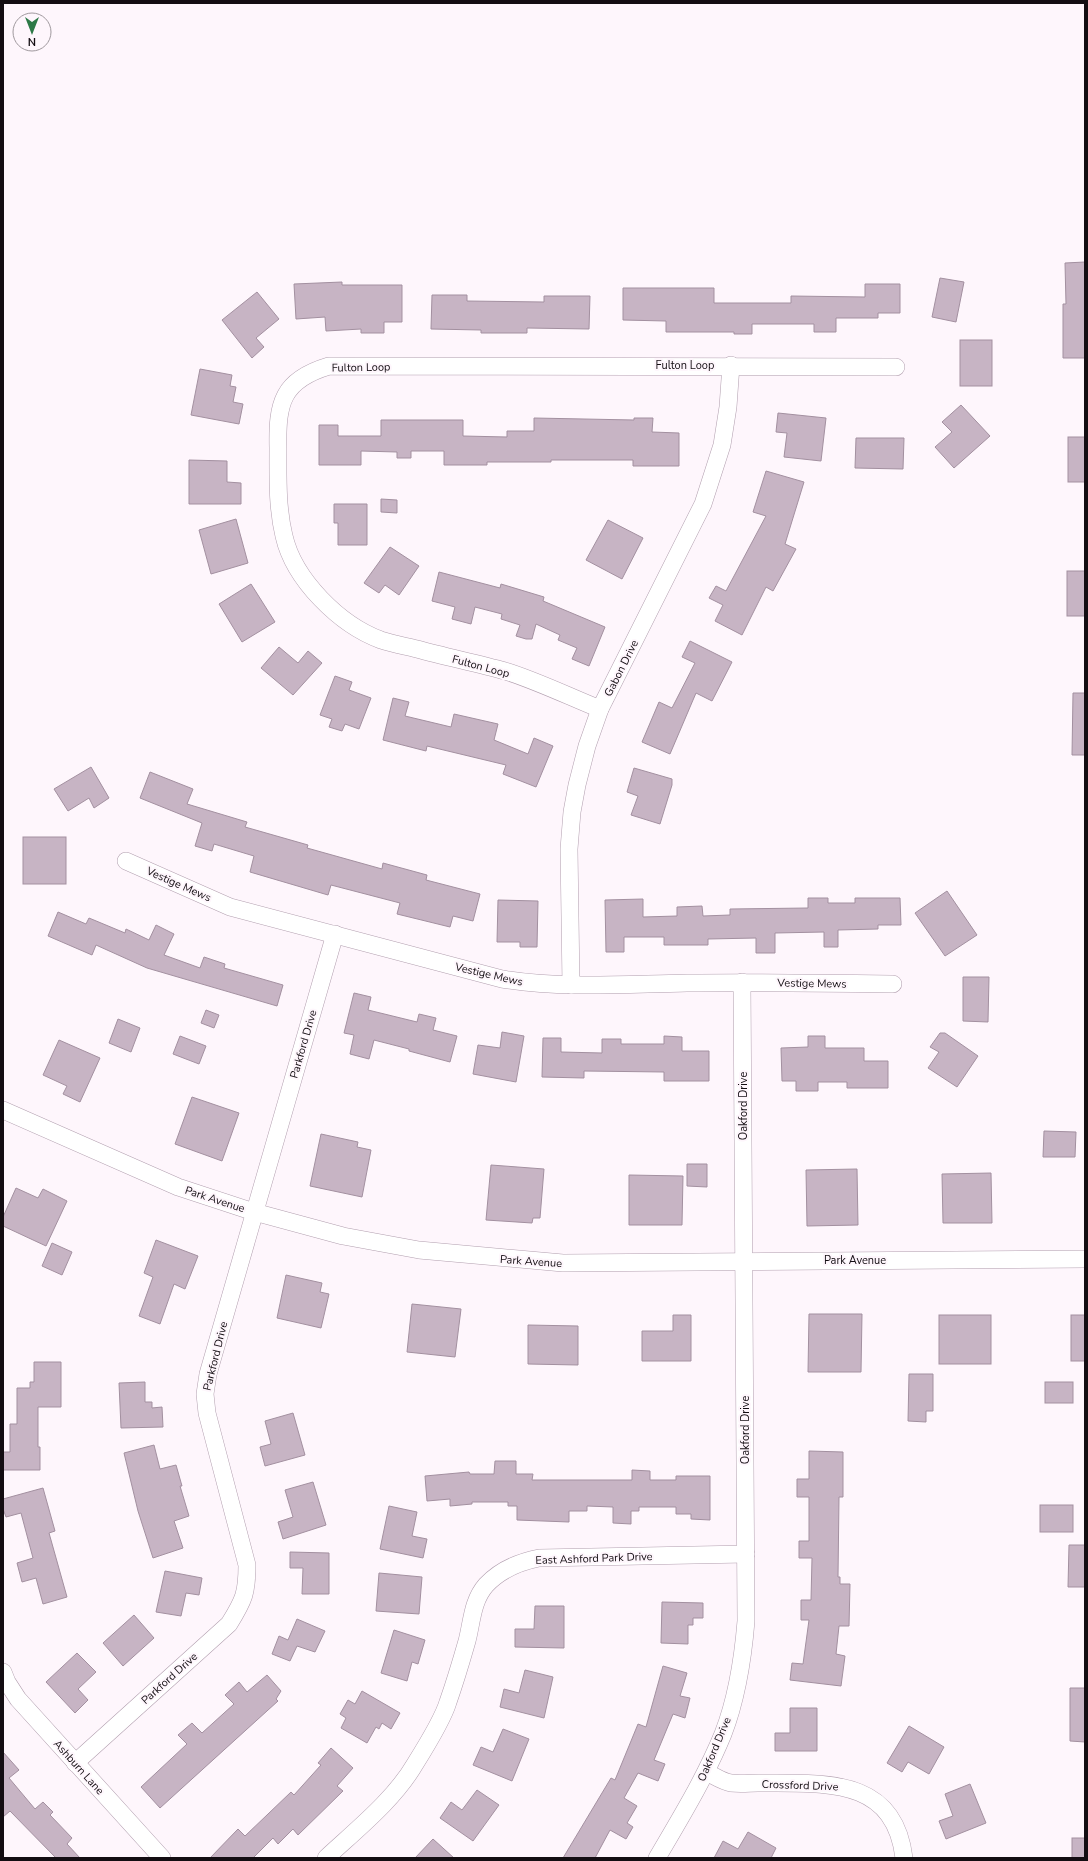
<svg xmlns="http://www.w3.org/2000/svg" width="1088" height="1861" viewBox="0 0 1088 1861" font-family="'Nunito Sans',sans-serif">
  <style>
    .building { fill: #c7b4c4; stroke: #a390a0 }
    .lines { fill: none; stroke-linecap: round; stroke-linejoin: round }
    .minor-casing { stroke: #b29faf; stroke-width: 18 }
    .minor { stroke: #fff; stroke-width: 17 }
    .labels { text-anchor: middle; stroke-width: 4; stroke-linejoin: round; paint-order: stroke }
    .street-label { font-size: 11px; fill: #130d12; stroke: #fef6fc }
  </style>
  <rect width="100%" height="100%" fill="#fef6fc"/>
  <!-- building -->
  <g class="building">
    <path d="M1085,262V358H1063V304H1066L1065,263Z"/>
    <path d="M940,278L964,282L956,322L932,317Z"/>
    <path d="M342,282V285H402V322H384V333H361V329L326,331L325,317L296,319L294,284Z"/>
    <path d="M865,284H900V313H878V318H836V332H814V324H752V334H734V332H666V321L623,320V288H714V303H791V296L865,297Z"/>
    <path d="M257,292L279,319L256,338L264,347L252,358L222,320Z"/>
    <path d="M432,295H467V301L544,302V296H590L589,329L527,328V333H481V330L431,329Z"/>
    <rect x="960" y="340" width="32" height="46"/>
    <path d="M200,369L232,375L230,386L236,387L233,402L243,404L239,424L191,415Z"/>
    <path d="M961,405L990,436L954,468L935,447L952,432L942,422Z"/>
    <path d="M778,413L826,418L821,461L784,457L787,433L776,432Z"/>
    <path d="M534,418L634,420V418H653L652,432L679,433V466H633V460H551V462H487V465H444V451H411V458H397V452L361,451V465H319V425H338V436H381V420H463V436L507,437V431H534Z"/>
    <rect x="1068" y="437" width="17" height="45"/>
    <path d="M856,438H904L903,469L855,468Z"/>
    <path d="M189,460L227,461V482L241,483V504H189Z"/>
    <path d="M766,471L804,482L785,544L796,549L773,591L766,587L742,635L715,621L723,605L709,598L716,586L726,591L766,516L753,512Z"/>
    <path d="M381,499L397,500V513L381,512Z"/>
    <path d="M334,504H367V545H338V523H334Z"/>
    <path d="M236,519L248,563L211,574L199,530Z"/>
    <path d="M608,520L643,538L622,579L586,560Z"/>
    <path d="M390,547L419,566L399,595L385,585L379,593L364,583Z"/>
    <rect x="1067" y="571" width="18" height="45"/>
    <path d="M439,572L500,588L501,584L544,597L543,601L605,627L589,666L572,659L577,648L558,640L560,635L536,624L532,639H526L516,636L520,625L501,619L502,614L475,607L471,624L452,619L455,607L432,601Z"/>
    <path d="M251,584L275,622L242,642L219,604Z"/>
    <path d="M690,641L732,662L712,701L696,693L670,754L642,742L659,702L672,708L695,663L682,657Z"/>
    <path d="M279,647L298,663L308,651L322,663L293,695L261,668Z"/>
    <path d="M335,676L352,682L349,690L371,698L359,729L345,724L342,731L329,727L332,719L320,715Z"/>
    <path d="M1073,693H1085V755H1072Z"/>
    <path d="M393,698L409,702L405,716L451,727L454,714L498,724L494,740L528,754L534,738L553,746L536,787L503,774L506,765L427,746L426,751L383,740Z"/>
    <path d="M91,767L109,798L94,808L89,798L68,811L54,789Z"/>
    <path d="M634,768L672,779V785L660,824L631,815L638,796L627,792Z"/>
    <path d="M150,772L193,789L187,804L247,822L245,827L308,845L307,848L382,869L383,863L427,875L426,880L480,894L473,921L453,916L450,927L397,914L400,903L331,885L328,895L250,872L254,856L214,844L212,851L195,846L202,823L140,798Z"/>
    <rect x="23" y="837" width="43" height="47"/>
    <path d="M947,891L977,935L945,956L915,913Z"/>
    <path d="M808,898H828V903H855V898H900L901,925H878V929L838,930V947H824V932L775,933V953H756V938L708,939V945H664V937H624V952H606L605,900L643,899V917L677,916V907L702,906L703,916L730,915V909L808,908Z"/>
    <path d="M498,900L538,901L537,947H520V942H497Z"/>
    <path d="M58,912L86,924L89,918L125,933L126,929L149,940L156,925L174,934L164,955L200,968L204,957L225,964L224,968L283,985L277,1006L147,968L96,945L92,955L48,936Z"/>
    <path d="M963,977H989L988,1022L963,1021Z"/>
    <path d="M354,993L371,997L368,1010L417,1022L419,1014L436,1018L433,1030L457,1036L450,1062L409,1051V1049L374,1040L369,1059L350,1054L354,1035L344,1033Z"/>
    <path d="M206,1010L219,1015L214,1028L201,1023Z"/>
    <path d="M118,1019L140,1028L131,1052L109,1043Z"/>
    <path d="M502,1032L524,1036L516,1082L473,1074L478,1045L500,1048Z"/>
    <path d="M940,1033H945L978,1056L957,1087L928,1068L939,1052L930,1047Z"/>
    <path d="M180,1036L206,1046L199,1064L173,1054Z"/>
    <path d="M664,1036L682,1037V1051H709V1081H664V1072L584,1071V1078L542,1077L543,1038H561V1052L602,1053V1039H621V1044H664Z"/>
    <path d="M808,1036H825V1048H864V1061H888V1088H847V1082H818V1091H796V1081H782L781,1048L808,1047Z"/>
    <path d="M59,1040L100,1058L80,1102L63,1094L67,1086L43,1075Z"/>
    <path d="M192,1097L239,1113L222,1161L175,1144Z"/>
    <path d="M1044,1131L1076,1132L1075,1157H1043Z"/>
    <path d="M321,1134L358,1142L357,1147L371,1150L362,1197L310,1186Z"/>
    <path d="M687,1164H707V1187L687,1186Z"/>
    <path d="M491,1165L544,1169L540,1218H533L532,1223L486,1220Z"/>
    <path d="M857,1169L858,1225L807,1226L806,1170Z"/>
    <path d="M991,1173L992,1223H943L942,1174Z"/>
    <path d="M629,1175L683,1176L682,1225H629Z"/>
    <path d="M16,1188L38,1198L43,1189L67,1201L46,1246L3,1226V1217Z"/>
    <path d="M156,1240L198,1256L185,1289L174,1284L160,1324L139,1316L153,1277L144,1273Z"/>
    <path d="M52,1243L72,1252L62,1275L42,1266Z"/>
    <path d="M286,1275L322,1283L320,1292L329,1294L321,1328L277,1318Z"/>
    <path d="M412,1304L461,1309L455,1357L407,1352Z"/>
    <path d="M809,1314H862L861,1372H808Z"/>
    <path d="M673,1315H691V1361H642V1331H673Z"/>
    <rect x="939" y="1315" width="52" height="49"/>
    <rect x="1071" y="1315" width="14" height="46"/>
    <path d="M528,1325L578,1326V1365L528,1364Z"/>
    <path d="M34,1362H61V1407H38V1447H40V1470H3V1452H10V1424H17V1388H30V1382H34Z"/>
    <path d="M909,1374H933V1411H926V1422L908,1421Z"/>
    <path d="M145,1382V1402H152V1408L162,1407L163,1427L121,1428L119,1383Z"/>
    <rect x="1045" y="1382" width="28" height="21"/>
    <path d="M293,1413L305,1455L265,1466L260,1447L271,1444L265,1421Z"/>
    <path d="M154,1445L160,1469L176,1465L182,1486H180L189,1516L174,1521L183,1548L153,1558L138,1511L124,1453Z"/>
    <path d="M809,1451L843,1452V1497H839L838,1577H840V1584H850L849,1626H839L836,1654L845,1656L841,1686L790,1680L792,1663L803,1664L809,1620H801V1600H811L812,1558H799V1541H809V1497H797V1479H809Z"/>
    <path d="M495,1461H516V1474H533L532,1480H632V1470L650,1471V1480H676V1476H710V1520L691,1519V1514H676V1507H639V1511H631V1524L613,1523V1507L587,1506V1511H569V1522L517,1520V1506H508V1502H472V1504L450,1506V1499L427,1501L425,1476L469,1472L470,1474H494Z"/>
    <path d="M313,1482L326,1525L283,1539L278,1522L293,1517L285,1490Z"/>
    <path d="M43,1488L55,1531L49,1533L67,1597L43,1604L36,1578L22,1582L17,1563L33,1558L21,1513L6,1517L3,1509V1499Z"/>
    <rect x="1040" y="1505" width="33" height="27"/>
    <path d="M389,1506L417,1512L412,1536L427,1539L423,1558L380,1549Z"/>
    <path d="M1069,1545H1085V1587H1068Z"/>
    <path d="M290,1552L329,1553V1594H302L303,1568H290Z"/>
    <path d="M165,1571L202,1578L199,1595L186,1593L181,1616L156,1612Z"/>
    <path d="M379,1573L422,1577L419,1614L376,1611Z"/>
    <path d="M662,1602L703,1603V1618H693V1625H688V1644L661,1643Z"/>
    <path d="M535,1606H564V1648L515,1647V1629H534Z"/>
    <path d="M134,1615L154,1638L123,1666L103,1643Z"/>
    <path d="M297,1619L325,1631L315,1652L297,1646L290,1661L272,1654L279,1636L288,1640Z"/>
    <path d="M394,1630L425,1640L418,1664L412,1662L407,1681L381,1673Z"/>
    <path d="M77,1653L96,1672L78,1689L88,1700L75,1713L46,1682Z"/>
    <path d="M663,1666L687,1673L680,1696L690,1698L685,1718L673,1714L654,1760L665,1764L658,1781L638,1773L624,1798L637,1806L627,1823L633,1827L626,1839L610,1830L595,1858H563L611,1778L615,1780L638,1724L646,1727Z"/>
    <path d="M525,1670L553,1677L544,1718L500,1707L504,1689L519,1693Z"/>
    <path d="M267,1675L281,1691L276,1699L278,1701L160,1808L141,1787L187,1744L178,1735L192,1723L202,1733L234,1704L225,1695L239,1682L247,1692Z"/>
    <path d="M1070,1688H1085V1742L1070,1741Z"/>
    <path d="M362,1691L400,1713L391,1729L382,1723L379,1729L376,1727L367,1743L341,1728L346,1718L340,1714L348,1700L355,1704Z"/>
    <path d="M790,1708H817V1751H775V1733H790Z"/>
    <path d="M909,1726L944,1747L929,1774L908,1762L902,1772L887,1763Z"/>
    <path d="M503,1729L529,1739L512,1781L473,1765L481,1747L493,1752Z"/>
    <path d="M331,1748L353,1768L337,1786L343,1791L298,1835L293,1829L278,1844L273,1838L253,1858H210L238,1829L245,1836L291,1792L294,1795L321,1765L318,1763Z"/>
    <path d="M3,1752L19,1770L9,1778L35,1809L43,1802L53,1812L50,1815L72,1838L67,1844L80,1858H56L10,1811L3,1817Z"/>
    <path d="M970,1784L986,1823L946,1839L939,1821L953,1816L945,1794Z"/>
    <path d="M477,1790L499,1805L473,1841L440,1818L451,1802L462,1810Z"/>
    <path d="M748,1832L776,1848L771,1858H714L723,1841L738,1849Z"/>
    <rect x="1072" y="1838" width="13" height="20"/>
    <path d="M433,1839L454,1858H415Z"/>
  </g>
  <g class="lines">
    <!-- minor casing -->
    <g class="minor-casing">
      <g id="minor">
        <path d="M600,709C570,697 535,680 505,671C476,663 446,657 417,649C405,646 393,644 381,640C340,625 294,580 284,536C277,507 278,478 278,448C277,403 282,380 329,366L896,367"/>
        <path d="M126,861L230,907L502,979C563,989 625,984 687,983C756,982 824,983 893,984"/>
        <path d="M571,985L569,849L572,812L577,785L587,746L600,709L703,504L722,445L728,407L731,365"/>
        <path d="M3,1110L178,1187L254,1212L343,1236L419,1250L563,1263L1085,1259"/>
        <path d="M3,1672L7,1682L18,1699L162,1858"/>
        <path d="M75,1763L229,1624C244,1600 247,1593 247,1565L207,1413L205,1394L208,1374L335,934"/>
        <path d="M706,1772C713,1775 723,1782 731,1783C740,1784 750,1783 758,1783C822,1784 894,1775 904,1858"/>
        <path d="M326,1858C356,1830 394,1800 415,1764C425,1748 443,1719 448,1702C455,1682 461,1662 467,1641C472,1622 472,1601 486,1585C501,1569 519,1562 539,1558L746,1554"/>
        <path d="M657,1858C681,1817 705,1778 723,1734C737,1698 743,1658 746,1621L742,982"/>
      </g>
    </g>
    <!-- minor -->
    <use href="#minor" class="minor"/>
  </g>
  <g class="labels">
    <!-- street labels -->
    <g class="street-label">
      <text x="685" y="369">Fulton Loop</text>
      <text transform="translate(361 367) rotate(-1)" y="4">Fulton Loop</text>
      <text transform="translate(481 666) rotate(15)" y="4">Fulton Loop</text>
      <text transform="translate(621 668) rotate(-63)" y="4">Gabon Drive</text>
      <text transform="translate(179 884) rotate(24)" y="4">Vestige Mews</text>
      <text transform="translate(489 974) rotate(13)" y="4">Vestige Mews</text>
      <text transform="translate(812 983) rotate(1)" y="4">Vestige Mews</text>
      <text transform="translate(303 1044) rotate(-74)" y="4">Parkford Drive</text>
      <text transform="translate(743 1106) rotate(-90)" y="4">Oakford Drive</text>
      <text transform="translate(215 1199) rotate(18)" y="4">Park Avenue</text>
      <text x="855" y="1264">Park Avenue</text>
      <text transform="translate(531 1261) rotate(4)" y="4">Park Avenue</text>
      <text transform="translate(215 1356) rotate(-76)" y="4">Parkford Drive</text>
      <text transform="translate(745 1430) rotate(-90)" y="4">Oakford Drive</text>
      <text transform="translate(594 1558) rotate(-2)" y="4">East Ashford Park Drive</text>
      <text transform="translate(169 1678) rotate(-42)" y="4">Parkford Drive</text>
      <text transform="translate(714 1749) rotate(-67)" y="4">Oakford Drive</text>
      <text transform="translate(79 1767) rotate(48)" y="4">Ashburn Lane</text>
      <text transform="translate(800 1785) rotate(2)" y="4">Crossford Drive</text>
    </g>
  </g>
  <!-- border -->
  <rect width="1088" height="1861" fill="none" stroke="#130d12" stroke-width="8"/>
  <!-- north arrow -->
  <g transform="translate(32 32) rotate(180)"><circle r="19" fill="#fef6fc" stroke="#a0999e"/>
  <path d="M0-3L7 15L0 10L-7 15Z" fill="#2d7947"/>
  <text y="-6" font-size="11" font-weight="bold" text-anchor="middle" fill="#130d12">N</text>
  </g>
</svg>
